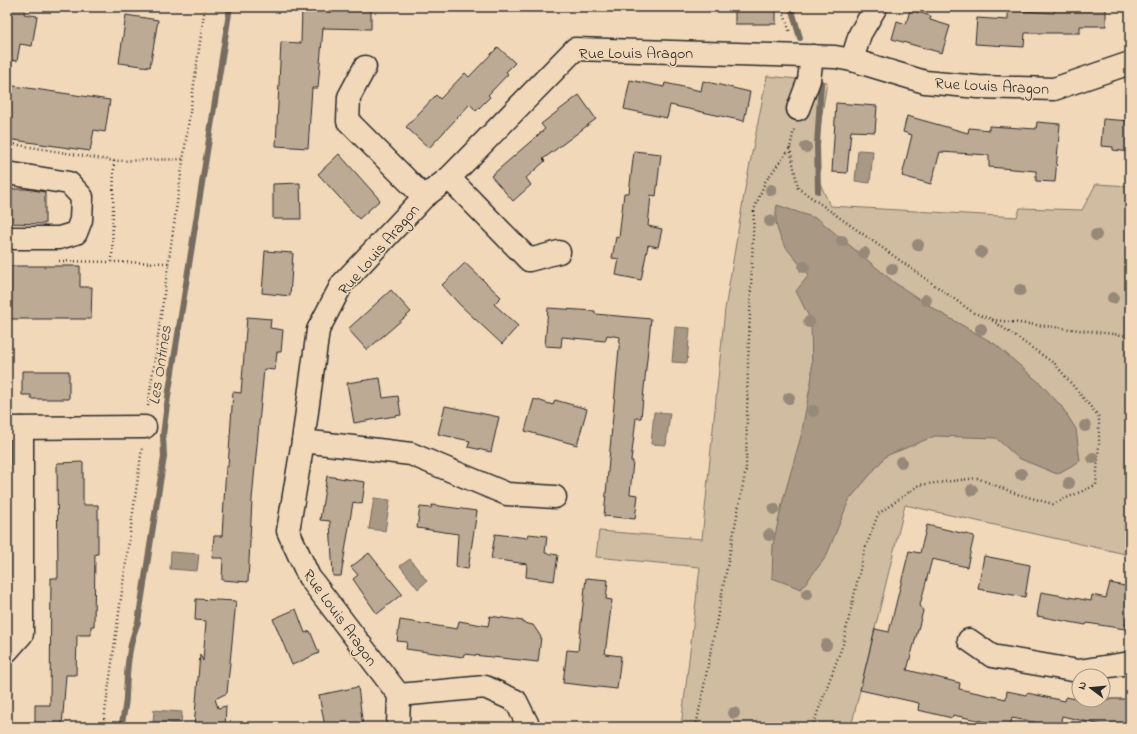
<svg xmlns="http://www.w3.org/2000/svg" width="1137" height="734" viewBox="0 0 1137 734" font-family="'Indie Flower',sans-serif">
  <style>
    .green { fill: #d0bca1; stroke: #7e7466 }
    .water { fill: #a89884; stroke: #766c60 }
    .lines { fill: none; stroke-linecap: round; stroke-linejoin: round }
    .stream { stroke: #766c60; stroke-width: 6 }
    .building { fill: #bdaa94; stroke: #2b2b2b }
    .minor-casing { stroke: #2b2b2b; stroke-width: 25 }
    .path { stroke: #2b2b2b; stroke-width: 2.5; stroke-dasharray: 1 3; stroke-linecap: butt }
    .minor { stroke: #f1d8b9; stroke-width: 22 }
    .tree { fill: #968978 }
    .labels { text-anchor: middle; stroke-width: 3; stroke-linejoin: round; paint-order: stroke }
    .street-label { font-size: 16px; fill: #2b2b2b; stroke: #f1d8b9 }
    .water-label { font-size: 17px; font-style: italic; fill: #4a4641; stroke: #f1d8b9 }
  </style>
  <rect width="100%" height="100%" fill="#f1d8b9"/>
  <filter id="ink" filterUnits="userSpaceOnUse"><feTurbulence type="fractalNoise" baseFrequency=".025" numOctaves="2"/><feDisplacementMap in="SourceGraphic" scale="8" xChannelSelector="R" yChannelSelector="G"/><feConvolveMatrix kernelMatrix="1 2 1 2 8 2 1 2 1" color-interpolation-filters="sRGB"/></filter>
  <g filter="url(#ink)">
    <!-- green -->
    <path class="green" d="M767,76L827,82L819,133V181L830,206L1017,217L1020,208L1082,210L1096,184L1130,186V555L905,505L851,727H681L700,567L596,557L599,531L702,539L725,309L745,189Z"/>
    <!-- water -->
    <g class="water">
      <path d="M858,150L873,151L870,183L855,181Z"/>
      <path d="M777,205L818,219L895,283L939,312L995,344L1041,384L1062,407L1076,429L1080,461L1057,474L1018,458L996,438L935,436L886,456L849,500L826,557L801,589L772,578L773,544L783,500L801,436L812,376L811,321L796,291L809,275C790,252 771,237 777,205Z"/>
      <path d="M675,327L690,328L687,363L672,362Z"/>
      <path d="M654,412L670,413L666,445L651,444Z"/>
      <path d="M374,498L390,500L385,531L369,529Z"/>
      <path d="M171,552L199,554L197,571L170,569Z"/>
      <path d="M410,559L427,581L418,589L400,566Z"/>
      <path d="M154,710L182,712L181,724L153,722Z"/>
    </g>
    <g class="lines">
      <!-- stream -->
      <g class="stream">
        <path d="M791,7L800,38"/>
        <path d="M818,191L817,145L821,83"/>
        <path d="M121,727C123,717 126,706 126,696C127,670 128,646 138,622L164,457L163,435L168,397L230,7"/>
      </g>
    </g>
    <!-- building -->
    <g class="building">
      <path d="M7,7H25L24,14L37,16L32,46L20,44L17,61L7,60Z"/>
      <path d="M302,7H371V29L323,28L318,88H312L308,148L276,146L281,42L301,43Z"/>
      <rect x="735" y="7" width="41" height="17"/>
      <path d="M1055,7H1106V26H1080V33H1025L1024,47L975,44L977,18L1008,20V10L1054,13Z"/>
      <path d="M910,10L931,16L930,20L950,26L942,53L892,39L897,21L906,24Z"/>
      <path d="M126,15L158,20L150,67L119,63Z"/>
      <path d="M498,47L515,63L506,72L508,74L488,95L490,97L476,111L470,104L429,148L406,127L436,95L440,99L465,73L469,77Z"/>
      <path d="M630,80L664,87L665,83L701,91L703,81L750,92L744,121L670,105L667,118L624,109Z"/>
      <path d="M7,85L110,100L105,132L94,130L90,151L7,139Z"/>
      <path d="M579,95L596,119L543,159L545,161L526,178L531,185L513,201L491,176L545,129L541,124Z"/>
      <path d="M836,103L877,106L875,132L851,131L847,173L832,172Z"/>
      <path d="M907,116L968,133L969,128L989,130V126L1036,129L1037,122L1060,124L1055,182L1036,181V171L989,167V155L940,152L931,184L902,176L912,135L903,132Z"/>
      <path d="M1103,119L1130,121V152L1113,150V147L1101,146Z"/>
      <path d="M634,151L661,154L656,196L651,195L648,226L662,229L658,247L648,245L641,280L616,275L619,259L612,258L616,237L619,238L624,193H629Z"/>
      <path d="M339,154L380,200L359,219L318,174Z"/>
      <path d="M300,183L301,219H273V184Z"/>
      <path d="M7,189H26L45,192V224L7,223Z"/>
      <path d="M265,251L293,253L290,296L262,293Z"/>
      <path d="M465,263L501,297L494,304L518,326L502,344L459,304L442,285Z"/>
      <path d="M7,266H80V287H92L91,319H7Z"/>
      <path d="M391,290L411,312L367,350L348,329Z"/>
      <path d="M548,308L595,311V314L651,319L641,418H636L631,461H633L630,494L638,495L635,519L604,516L620,337L607,335L605,341L562,337L561,347L545,346Z"/>
      <path d="M247,317L271,319L270,328L283,330L281,352H277L275,370L264,369L252,499L248,582L222,580L223,558H212L214,536H222L226,467H228L233,392L241,393Z"/>
      <path d="M22,371H69V399H31V395H22Z"/>
      <path d="M380,378L383,398L398,396L401,415L354,423L347,383Z"/>
      <path d="M534,399L553,405L555,400L587,409L577,445L525,431Z"/>
      <path d="M445,406L499,417L491,452L468,447L470,441L438,434Z"/>
      <path d="M83,462V505H98V554H95L94,626H91V635H77L76,675H66L62,727H35V705H50L51,578H58L57,463Z"/>
      <path d="M327,476L365,482L362,504L353,502L341,576H333L330,521L320,520Z"/>
      <path d="M432,505L477,511L468,569L456,567L458,534L417,528L420,507L431,508Z"/>
      <path d="M927,525L974,536L967,567L932,559L920,605L923,611L907,670L960,683L959,689L1006,699L1007,691L1026,695L1027,693L1065,701L1066,697L1101,704V700L1103,699H1130V727H1101V725L1062,716L1060,727L1012,718L1010,727L953,715L952,718L918,710L919,703L860,690L875,629L889,632L909,551L920,553Z"/>
      <path d="M495,534L527,538L528,534L547,536L545,553L558,555L554,581L526,577L527,564L491,559Z"/>
      <path d="M369,553L402,594L377,614L353,579L358,575L351,567Z"/>
      <path d="M984,556L1030,565L1025,597L978,589Z"/>
      <path d="M586,578L608,580L606,599L612,600L605,654L621,656L617,689L563,683L567,650L578,651Z"/>
      <path d="M1110,583L1130,587V602L1125,629L1087,623L1086,625L1037,616L1041,592L1091,601L1092,595L1106,598Z"/>
      <path d="M196,599L236,601L227,693L215,699L218,708L226,706L225,727H194L200,654L203,661L206,621L195,620Z"/>
      <path d="M296,609L305,633L310,631L319,653L292,665L273,619Z"/>
      <path d="M490,616L523,621V623L533,625L541,637L538,662L464,654L463,657L406,649L407,642L397,641L400,620L457,629L459,621L488,626Z"/>
      <path d="M358,687L363,727H325L319,695Z"/>
    </g>
    <g class="lines">
      <!-- minor casing -->
      <g class="minor-casing">
        <g id="minor">
          <path d="M852,60L860,34L876,7"/>
          <path d="M365,67L349,97L348,121L424,197"/>
          <path d="M798,109L809,80L812,56"/>
          <path d="M7,173L69,183L82,197L81,220L76,233L59,238H7"/>
          <path d="M449,178L529,260L559,252"/>
          <path d="M8,428L145,427"/>
          <path d="M303,441L411,454L507,494L555,497"/>
          <path d="M969,640L992,656L1078,671L1130,663"/>
          <path d="M7,651L22,634V428"/>
          <path d="M399,695L485,687L516,701L529,727"/>
          <path d="M398,727L399,695L309,577L288,531L303,441L318,330L342,284L424,197L449,178L575,49L835,57L852,60L925,82L978,87L1054,89L1130,63"/>
        </g>
      </g>
      <!-- path -->
      <g class="path">
        <path d="M782,7L790,33"/>
        <path d="M7,143L114,161L183,159"/>
        <path d="M790,148L798,188L974,313L994,320L1130,336"/>
        <path d="M59,261L168,263"/>
        <path d="M112,262L114,161"/>
        <path d="M148,406L205,7"/>
        <path d="M103,727L142,448"/>
        <path d="M696,727L746,469L748,364L754,210L765,182L790,148L794,129"/>
        <path d="M812,727L843,644L864,552L878,514L919,485L977,478L1017,494L1053,504L1096,485L1099,444V417L1055,364L989,318"/>
      </g>
      <!-- minor -->
      <use href="#minor" class="minor"/>
    </g>
    <!-- trees -->
    <g class="tree">
      <circle cx="806" cy="147" r="6"/>
      <circle cx="771" cy="190" r="6"/>
      <circle cx="770" cy="221" r="6"/>
      <circle cx="1096" cy="235" r="6"/>
      <circle cx="842" cy="241" r="6"/>
      <circle cx="918" cy="245" r="6"/>
      <circle cx="981" cy="252" r="6"/>
      <circle cx="864" cy="253" r="6"/>
      <circle cx="804" cy="267" r="6"/>
      <circle cx="892" cy="269" r="6"/>
      <circle cx="1020" cy="290" r="6"/>
      <circle cx="1113" cy="298" r="6"/>
      <circle cx="926" cy="300" r="6"/>
      <circle cx="809" cy="322" r="6"/>
      <circle cx="981" cy="329" r="6"/>
      <circle cx="789" cy="398" r="6"/>
      <circle cx="813" cy="411" r="6"/>
      <circle cx="1085" cy="426" r="6"/>
      <circle cx="1093" cy="458" r="6"/>
      <circle cx="901" cy="462" r="6"/>
      <circle cx="1021" cy="474" r="6"/>
      <circle cx="1069" cy="483" r="6"/>
      <circle cx="972" cy="490" r="6"/>
      <circle cx="774" cy="509" r="6"/>
      <circle cx="769" cy="535" r="6"/>
      <circle cx="807" cy="594" r="6"/>
      <circle cx="826" cy="645" r="6"/>
      <circle cx="734" cy="713" r="6"/>
    </g>
  </g>
  <g class="labels">
    <!-- street labels -->
    <g class="street-label">
      <text x="636" y="58">Rue Louis Aragon</text>
      <text transform="translate(992 85) rotate(3)" y="6">Rue Louis Aragon</text>
      <text transform="translate(378 249) rotate(-49)" y="6">Rue Louis Aragon</text>
      <text transform="translate(341 617) rotate(54)" y="6">Rue Louis Aragon</text>
    </g>
    <!-- water labels -->
    <g class="water-label">
      <text transform="translate(159 365) rotate(-81)" y="6">Les Ontines</text>
    </g>
  </g>
  <!-- margin -->
  <rect width="1137" height="734" fill="none" stroke="#f1d8b9" stroke-width="24"/>
  <rect x="12" y="12" width="1113" height="710" fill="none" stroke="#2b2b2b" stroke-width="1.5" filter="url(#ink)"/>
  <!-- north arrow -->
  <g transform="translate(1091 688) rotate(286)"><circle r="19" fill="#f1d8b9" stroke="#a29380"/>
  <path d="M0-3L7 15L0 10L-7 15Z" fill="#2b2b2b"/>
  <text y="-6" font-size="11" font-weight="bold" text-anchor="middle" fill="#2b2b2b">N</text>
  </g>
</svg>
